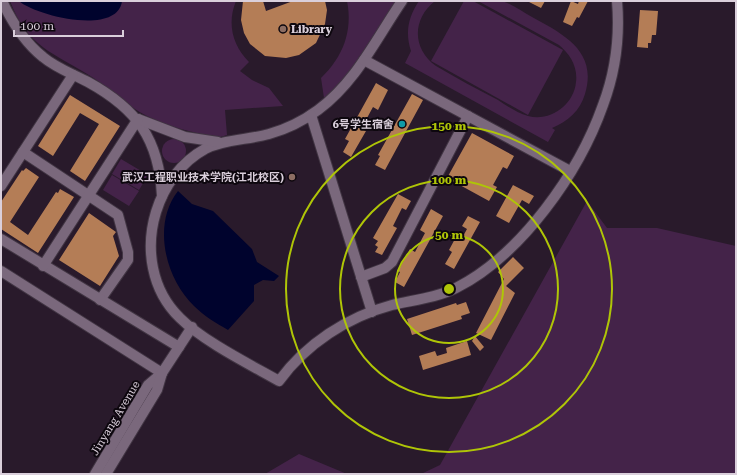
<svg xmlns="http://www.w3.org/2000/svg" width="737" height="475" viewBox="0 0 737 475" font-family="'Roboto Serif','Noto Sans SC',serif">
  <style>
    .green { fill: #442349 }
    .water { fill: #00032d }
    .building { fill: #b47d56 }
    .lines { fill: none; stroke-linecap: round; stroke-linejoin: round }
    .minor-casing { stroke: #413543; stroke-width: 12 }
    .minor { stroke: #7a687c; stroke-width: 10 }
    .ring { fill: none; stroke: #afc507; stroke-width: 2 }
    .education-dot { fill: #8d6e63; stroke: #0d070e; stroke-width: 1.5 }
    .culture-dot { fill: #0f9aa8; stroke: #0d070e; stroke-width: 1.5 }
    .labels { text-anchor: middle; stroke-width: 4; stroke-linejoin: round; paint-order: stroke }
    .poi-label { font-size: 11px; font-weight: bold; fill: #dacfdb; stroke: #0d070e; text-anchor: end }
    .street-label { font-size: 11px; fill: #dacfdb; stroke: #0d070e }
    .centre { fill: #afc507; stroke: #0d070e; stroke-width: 2 }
    .ring-label { font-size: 12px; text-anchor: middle; font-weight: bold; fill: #afc507; stroke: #0d070e; stroke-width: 4; stroke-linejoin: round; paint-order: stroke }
  </style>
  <rect width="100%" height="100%" fill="#291a2b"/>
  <!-- green -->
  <g class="green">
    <path d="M10,1H236C227,23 232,45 249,62L240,71L252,80L269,88L283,106L225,110L227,135L217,138C193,132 168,127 147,116C127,106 111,89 92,77C53,52 28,48 10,1Z"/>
    <path d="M347,1H397C376,36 355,72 324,98L321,78C343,57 353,31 347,1Z"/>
    <path d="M419,1H435C412,19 412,49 436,66C456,78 477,89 498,100C507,106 517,113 528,116C550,122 574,105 576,82C578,67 570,54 559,45L478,1C485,1 496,0 502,1C512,4 523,12 532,17C563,34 598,51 585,94C580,111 568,121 552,128L555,130L548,142L405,63L411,51C405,33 408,17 419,1Z"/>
    <path d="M464,1H473L563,50L528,115L431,61Z"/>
    <circle cx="174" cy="151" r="12"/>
    <path d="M121,159L148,175L139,190L112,174Z"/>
    <path d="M112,175L139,191L129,206L103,190Z"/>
    <path d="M587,201L607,228H657L736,246V474H421L440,465Z"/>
    <path d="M299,454L347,474H265Z"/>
  </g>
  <!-- water -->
  <g class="water">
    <path d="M19,1H122C118,36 36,16 19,1Z"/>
    <path d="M178,191L192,204L213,211L252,249L257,262L279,276L274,281L263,280L254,285V301L228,330C216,323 204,316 194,306C165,278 152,224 178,191Z"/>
  </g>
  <!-- building -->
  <g class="building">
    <path d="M243,1H263L266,11L293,1H325L327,10L325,24L316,43L299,55L286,58L265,56L250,44L244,33L241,20Z"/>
    <path d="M527,1H545L541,8Z"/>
    <path d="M571,1L578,4L579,1H588L579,18L577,17L572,26L563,22Z"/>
    <path d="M640,10L658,11L656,35H652L651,43H648V48L637,47Z"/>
    <path d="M376,83L388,90L378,110L373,107L361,129L366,131L351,157L343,152L349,141L345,139Z"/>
    <path d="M412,94L423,100L385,170L375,165L380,156L378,155Z"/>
    <path d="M70,95L120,126L85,181L70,171L99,124L80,113L53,156L38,146Z"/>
    <path d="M472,133L514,156L507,169L503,167L493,185L497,187L489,201L447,178Z"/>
    <path d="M26,168L39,177L10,222L28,235L56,192L58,193L60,189L74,197L38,253L1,229V202L22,170L23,171Z"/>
    <path d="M513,185L534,196L529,204L522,200L509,223L496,216Z"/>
    <path d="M398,194L411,201L406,210L402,208L393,226L397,228L382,255L375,252L378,247L375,245L378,241L373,238Z"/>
    <path d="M431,209L443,216L404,287L395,282L400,272L398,271L410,249L415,252L425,233L420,230Z"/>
    <path d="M89,213L116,232L113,236L119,256L100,286L59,260Z"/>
    <path d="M468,216L480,222L454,269L445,264L452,252L449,250L456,237L461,240L467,229L462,226Z"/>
    <path d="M513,257L524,268L506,286L515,293L491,340L476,333L504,279L498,272Z"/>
    <path d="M466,302L470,313L461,316L462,319L412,335L407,319L456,303L457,305Z"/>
    <path d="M475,336L484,347L480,351L472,341Z"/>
    <path d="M467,341L471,355L423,370L419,356L435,351L437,356L447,353L446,348Z"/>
  </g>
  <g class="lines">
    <!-- minor casing -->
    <g class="minor-casing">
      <g id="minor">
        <path d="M2,1C12,22 24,42 43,57C56,68 73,74 88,82C137,109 159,139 162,196"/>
        <path d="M402,1C376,39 356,82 318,110C303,121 287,129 269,134C248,140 225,139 205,149C181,162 164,186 156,212C145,248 151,290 180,318C203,341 249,364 279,381C306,344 347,317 392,305C413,300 436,298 456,288C521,255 579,173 603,105C615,73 620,36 617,1"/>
        <path d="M364,60L570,171"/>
        <path d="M311,115L372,312"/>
        <path d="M138,119L185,137L218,142"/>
        <path d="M23,152L118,215L128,252V260L100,300"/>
        <path d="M1,186L73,75"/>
        <path d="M1,239L179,347"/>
        <path d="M43,266L138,119"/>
        <path d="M1,271L162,373"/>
        <path d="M361,277L385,268L392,262L468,116"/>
        <path d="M95,474L148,385L162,373"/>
        <path d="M106,474L157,390L162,373L192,327"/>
      </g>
    </g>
    <!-- minor -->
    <use href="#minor" class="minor"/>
  </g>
  <!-- distance rings -->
  <g class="ring">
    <circle cx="449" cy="289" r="54"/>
    <circle cx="449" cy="289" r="109"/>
    <circle cx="449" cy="289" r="163"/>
  </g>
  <!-- markers -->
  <g class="education-dot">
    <circle cx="283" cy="29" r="4"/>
    <circle cx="292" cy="177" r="4"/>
  </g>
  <circle class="culture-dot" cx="402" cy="124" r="4"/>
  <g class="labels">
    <!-- poi labels -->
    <g class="poi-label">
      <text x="291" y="33" text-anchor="start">Library</text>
      <text x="394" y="128">6号学生宿舍</text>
      <text x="284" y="181">武汉工程职业技术学院(江北校区)</text>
    </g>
    <!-- street labels -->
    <g class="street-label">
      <text transform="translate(115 418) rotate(-59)" y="4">Jinyang Avenue</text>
    </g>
  </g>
  <circle cx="449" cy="289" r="6" class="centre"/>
  <g class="ring-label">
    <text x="449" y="130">150 m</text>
    <text x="449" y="184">100 m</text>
    <text x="449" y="239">50 m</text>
  </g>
  <!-- border -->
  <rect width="737" height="475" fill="none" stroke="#dacfdb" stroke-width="4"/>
  <!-- scale -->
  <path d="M14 30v6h109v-6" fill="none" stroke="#dacfdb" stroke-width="2"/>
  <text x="20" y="30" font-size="12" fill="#dacfdb" stroke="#0d070e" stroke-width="3" paint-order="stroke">100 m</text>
</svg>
